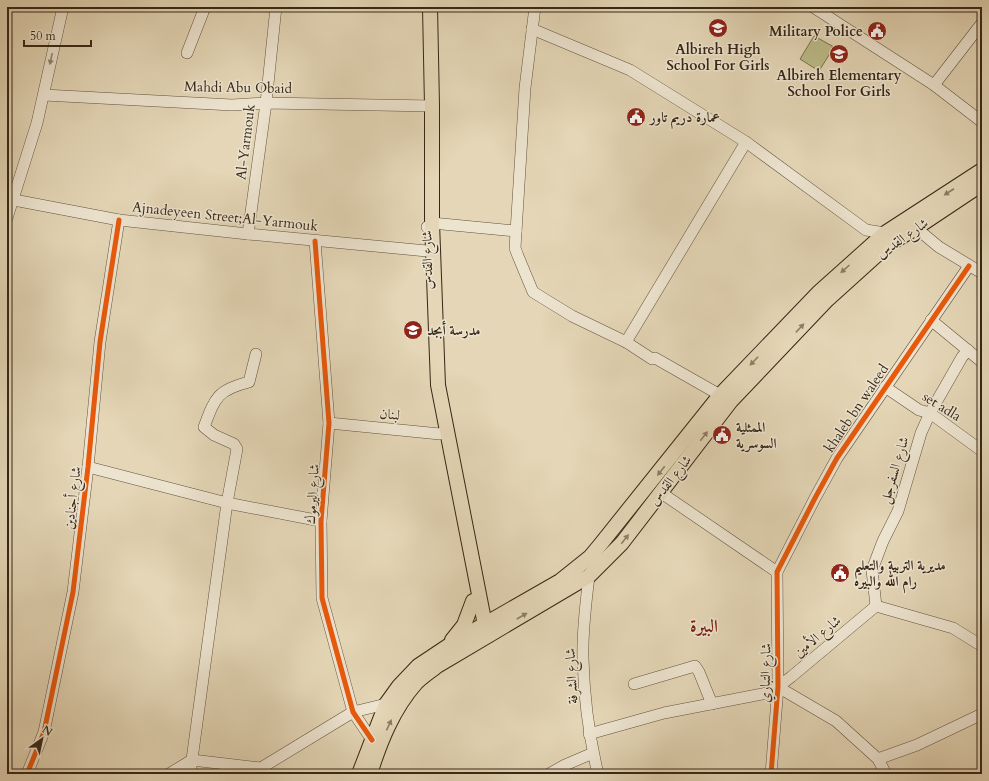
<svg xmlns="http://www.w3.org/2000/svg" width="989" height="781" viewBox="0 0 989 781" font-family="Cardo,Amiri,serif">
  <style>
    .green { fill: #bbbc89; stroke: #787250 }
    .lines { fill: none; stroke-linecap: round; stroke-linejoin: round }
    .minor-casing { stroke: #62533e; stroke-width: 12 }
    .major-casing { stroke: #362716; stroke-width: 16 }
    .minor { stroke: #ede4d0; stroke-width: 11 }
    .major { stroke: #e4d6b6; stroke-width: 14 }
    .cycleway-casing { stroke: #ede4d0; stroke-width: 8 }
    .cycleway { stroke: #e8590c; stroke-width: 5 }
    .oneway { fill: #928673 }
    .oneway2 { fill: #8d7e66 }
    .labels { text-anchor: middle; stroke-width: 3; stroke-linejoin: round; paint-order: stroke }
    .poi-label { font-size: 14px; font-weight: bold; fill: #362716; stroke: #ede4d0; text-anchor: start }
    .street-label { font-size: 14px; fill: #362716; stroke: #ede4d0 }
    .district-label { font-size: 18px; font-weight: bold; fill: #7a1f14; stroke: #ede4d0 }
  </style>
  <rect width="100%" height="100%" fill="#e4d6b6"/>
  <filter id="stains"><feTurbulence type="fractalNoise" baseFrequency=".005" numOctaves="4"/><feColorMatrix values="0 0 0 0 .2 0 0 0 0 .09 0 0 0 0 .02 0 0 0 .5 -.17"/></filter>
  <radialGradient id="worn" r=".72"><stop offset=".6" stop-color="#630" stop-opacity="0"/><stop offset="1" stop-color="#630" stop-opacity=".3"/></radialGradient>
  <!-- green -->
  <path class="green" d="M814,36L834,47L819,71L800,59Z"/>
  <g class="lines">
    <!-- minor casing -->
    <g class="minor-casing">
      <g id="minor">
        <path d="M535,7L525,88L515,248L518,256L533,292L572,316L626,342L652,359L655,358L720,395"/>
        <path d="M813,7L934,85L982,122"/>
        <path d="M532,29L630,70L746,142L866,230L885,233"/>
        <path d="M187,53L205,7"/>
        <path d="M934,85L982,23"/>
        <path d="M44,95L232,105L266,103L432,106"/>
        <path d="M14,200L119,220L248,234L427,251L433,249"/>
        <path d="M7,218L37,123L63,7"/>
        <path d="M427,227L432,223L516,231"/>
        <path d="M916,228L939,247L982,273"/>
        <path d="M248,234L266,103L276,7"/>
        <path d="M315,241L329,423L321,521L322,598L353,712L372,740"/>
        <path d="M931,320L982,362"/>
        <path d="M626,342L746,142"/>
        <path d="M885,387L919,410L930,413L982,451"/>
        <path d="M329,423L440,434L447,430"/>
        <path d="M88,467L227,503L321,521"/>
        <path d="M660,492L777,572"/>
        <path d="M589,576C586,603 582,631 583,659C584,697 589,736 598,774"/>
        <path d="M876,606L872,570L883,541L898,511L921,433L930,413L962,357L968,350"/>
        <path d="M634,684L695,666L699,672L712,704"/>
        <path d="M778,687L836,721L878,759L886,774"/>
        <path d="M589,734L664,713L767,693L778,687L791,677L876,606L953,628L982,646"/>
        <path d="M878,759L917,745L982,714"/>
        <path d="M27,774L44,732L73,592L88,467L100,342L119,220"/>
        <path d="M169,774L192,760L261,768L353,712L386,704"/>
        <path d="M190,774L227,503L237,449L234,444L214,435L204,427C215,398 217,390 249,382L256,354"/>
        <path d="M549,774L565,765L593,753"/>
        <path d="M771,774L778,687L777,572L815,498L837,458L969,266"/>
      </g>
    </g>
    <!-- major casing -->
    <g class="major-casing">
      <g id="major">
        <path d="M430,7L432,106V223L438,385L485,625L488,633"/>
        <path d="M452,640L464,625L473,601"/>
        <path d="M359,774L386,704L399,686L418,666L457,640L560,581L590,557L600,545L720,395L818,293L885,233L982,170"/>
        <path d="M370,774C380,742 393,709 416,683C422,677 431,671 437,666L589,576L622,543L731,401L827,300L889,244L916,228L982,184"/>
      </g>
    </g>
    <!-- minor -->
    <use href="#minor" class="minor"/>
    <!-- major -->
    <use href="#major" class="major"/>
    <!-- cycleway casing -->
    <g class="cycleway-casing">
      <g id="cycleway">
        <path d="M315,241L329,423L321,521L322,598L353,712L372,740"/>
        <path d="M27,774L44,732L73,592L88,467L100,342L119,220"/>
        <path d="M771,774L778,687L777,572L815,498L837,458L969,266"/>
      </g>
    </g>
    <!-- cycleway -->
    <use href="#cycleway" class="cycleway"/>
  </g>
  <!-- one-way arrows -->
  <defs><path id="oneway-solid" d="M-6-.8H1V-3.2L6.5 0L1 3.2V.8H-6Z"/></defs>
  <use class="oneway" href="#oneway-solid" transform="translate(51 59) rotate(102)"/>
  <g class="oneway2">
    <use href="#oneway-solid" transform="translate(949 192) rotate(147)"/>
    <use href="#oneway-solid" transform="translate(845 269) rotate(138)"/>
    <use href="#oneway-solid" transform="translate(800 328) rotate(-47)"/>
    <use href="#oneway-solid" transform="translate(754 361) rotate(134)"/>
    <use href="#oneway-solid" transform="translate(704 436) rotate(-52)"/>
    <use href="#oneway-solid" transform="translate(661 471) rotate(128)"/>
    <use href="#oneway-solid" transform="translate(625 539) rotate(-52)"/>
    <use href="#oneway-solid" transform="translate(522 616) rotate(-30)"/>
    <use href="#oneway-solid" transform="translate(389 725) rotate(-65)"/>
  </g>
  <!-- icons -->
  <defs>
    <g id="school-disc" transform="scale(1)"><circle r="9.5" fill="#8f2418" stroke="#ede4d0"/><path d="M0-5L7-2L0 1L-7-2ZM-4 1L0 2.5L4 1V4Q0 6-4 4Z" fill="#fff"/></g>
    <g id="civic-disc" transform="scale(1)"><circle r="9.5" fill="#8f2418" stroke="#ede4d0"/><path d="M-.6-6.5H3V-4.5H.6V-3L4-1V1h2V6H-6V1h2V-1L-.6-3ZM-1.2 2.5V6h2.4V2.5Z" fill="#fff"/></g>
  </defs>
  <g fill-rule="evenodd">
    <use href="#school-disc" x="718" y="28"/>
    <use href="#civic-disc" x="877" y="31"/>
    <use href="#school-disc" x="839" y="54"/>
    <use href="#civic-disc" x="636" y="117"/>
    <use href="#school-disc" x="413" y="330"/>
    <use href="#civic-disc" x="722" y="435"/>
    <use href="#civic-disc" x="840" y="573"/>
  </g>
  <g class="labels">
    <!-- poi labels -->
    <g class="poi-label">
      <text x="863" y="36" text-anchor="end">Military Police</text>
      <text x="718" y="54" text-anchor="middle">Albireh High<tspan x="718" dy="16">School For Girls</tspan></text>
      <text x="839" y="80" text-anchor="middle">Albireh Elementary<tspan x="839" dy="16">School For Girls</tspan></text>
      <text x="650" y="122">عمارة دريم تاور</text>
      <text x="427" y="335">مدرسة أبجد</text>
      <text x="736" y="432">الممثلية<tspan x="736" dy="16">السوسرية</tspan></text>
      <text x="854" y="570">مديرية التربية والتعليم<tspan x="854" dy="16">رام الله والبيره</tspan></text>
    </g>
    <!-- street labels -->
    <g class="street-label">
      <text transform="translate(238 87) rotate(1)" y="5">Mahdi Abu Obaid</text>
      <text transform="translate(245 142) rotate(-83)" y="5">Al-Yarmouk</text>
      <text transform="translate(225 216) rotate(6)" y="5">Ajnadeyeen Street;Al-Yarmouk</text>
      <text transform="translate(902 238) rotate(-35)" y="5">شارع القدس</text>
      <text transform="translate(427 260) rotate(-91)" y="5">شارع القدس</text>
      <text transform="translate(942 406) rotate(32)" y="5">set adla</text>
      <text transform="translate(856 408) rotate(-56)" y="5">khaleb bn waleed</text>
      <text transform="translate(390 414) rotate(5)" y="5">لبنان</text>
      <text transform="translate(894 470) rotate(-73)" y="5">شارع السفرجل</text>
      <text transform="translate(670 480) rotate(-52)" y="5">شارع القدس</text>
      <text transform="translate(312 494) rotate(-86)" y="5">شارع اليرموك</text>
      <text transform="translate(72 498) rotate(-83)" y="5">شارع أجنادين</text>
      <text transform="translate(817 636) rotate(-40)" y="5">شارع الأمين</text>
      <text transform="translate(765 673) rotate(-89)" y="5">شارع التباري</text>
      <text transform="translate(571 676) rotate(-93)" y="5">شارع الشرفة</text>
    </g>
    <!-- district labels -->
    <g class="district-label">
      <text x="704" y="632">البيرة</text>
    </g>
  </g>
  <!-- margin -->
  <rect width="989" height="781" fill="none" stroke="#e4d6b6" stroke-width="24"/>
  <rect x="8" y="8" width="973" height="765" fill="none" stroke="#362716" stroke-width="2"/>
  <rect x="12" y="12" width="965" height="757" fill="none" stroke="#362716"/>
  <!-- north arrow -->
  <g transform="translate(42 739) rotate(33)" stroke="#ede4d0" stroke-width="3" paint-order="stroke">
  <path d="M0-3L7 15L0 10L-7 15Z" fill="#362716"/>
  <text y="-6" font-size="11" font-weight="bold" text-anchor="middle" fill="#362716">N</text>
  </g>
  <!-- scale -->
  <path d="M24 40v6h67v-6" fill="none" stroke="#362716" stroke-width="2"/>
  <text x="30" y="40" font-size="12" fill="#362716" stroke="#ede4d0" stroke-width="3" paint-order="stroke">50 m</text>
  <rect width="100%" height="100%" filter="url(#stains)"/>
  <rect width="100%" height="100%" fill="url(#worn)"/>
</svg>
